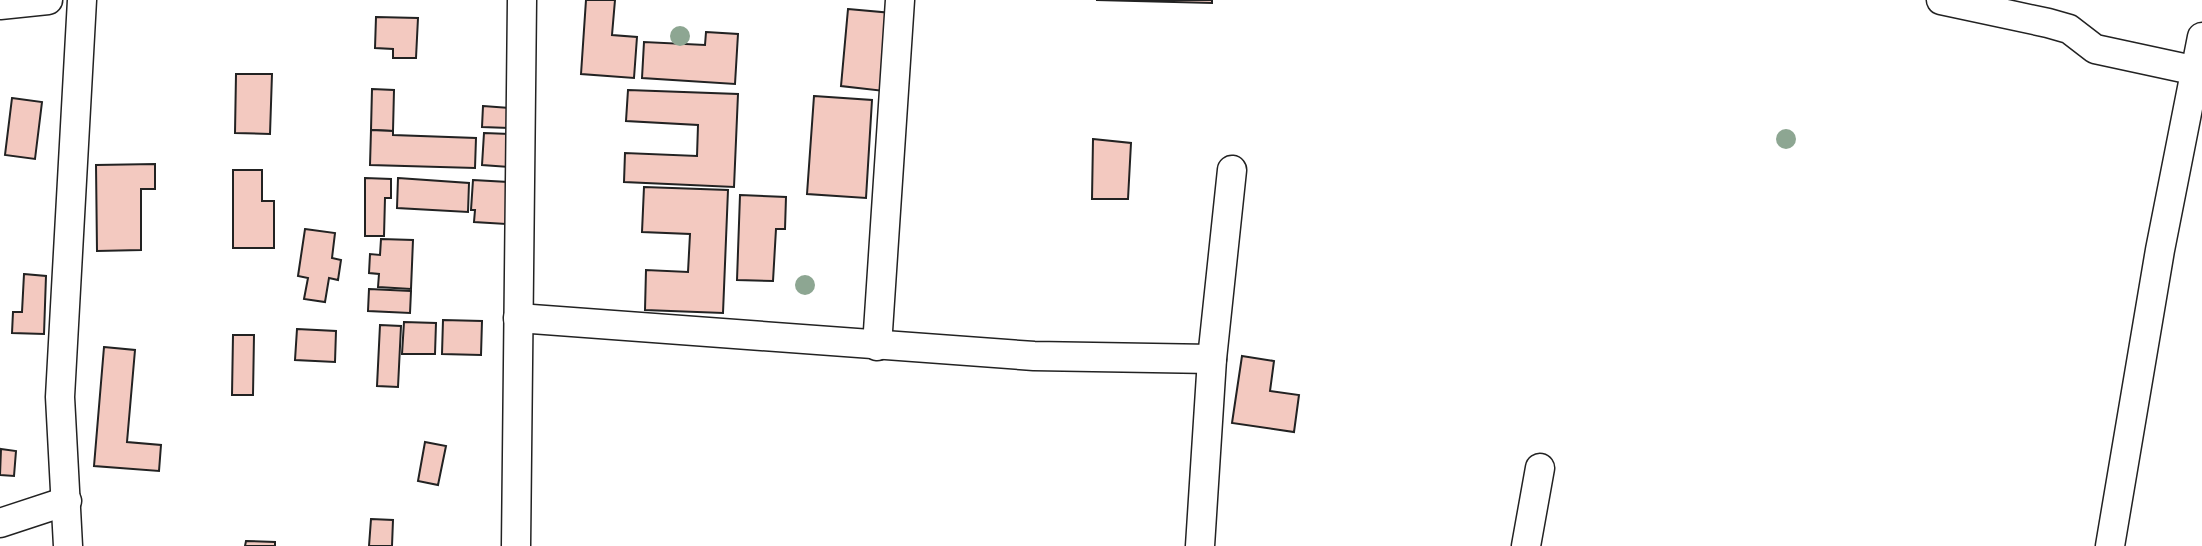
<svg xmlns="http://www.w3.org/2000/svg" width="2202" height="546" viewBox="0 0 2202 546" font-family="Helvetica,sans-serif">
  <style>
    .building { fill: #f3c9c0; stroke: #222; stroke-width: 2 }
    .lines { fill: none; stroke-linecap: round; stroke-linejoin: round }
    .minor-casing { stroke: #222; stroke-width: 31 }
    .minor { stroke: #fff; stroke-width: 28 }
    .tree { fill: #8da692 }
  </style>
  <rect width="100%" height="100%" fill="#fff"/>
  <!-- building -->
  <g class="building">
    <path d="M586,0H615L612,35L637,37L634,78L581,74Z"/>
    <path d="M1096,0H1212V3Z"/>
    <path d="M848,9L892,13L884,91L841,86Z"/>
    <path d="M376,17L418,18L416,58H393V49L375,48Z"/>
    <path d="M706,32L738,34L735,84L642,78L644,42L705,45Z"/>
    <path d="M236,74H272L270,134L235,133Z"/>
    <path d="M372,89L394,90L393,131L371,130Z"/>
    <path d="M628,90L738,94L734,187L624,182L625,153L697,156L698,125L626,121Z"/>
    <path d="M814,96L872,100L866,198L807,194Z"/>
    <path d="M12,98L42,102L35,159L5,155Z"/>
    <path d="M483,106L510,108L509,128L482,127Z"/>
    <path d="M371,130L393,131V135L476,138L475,168L370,165Z"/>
    <path d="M484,133L511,134L509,167L482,165Z"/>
    <path d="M1093,139L1131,143L1128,199H1092Z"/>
    <path d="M155,164V189H141V250L97,251L96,165Z"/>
    <path d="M233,170H262V201H274V248H233Z"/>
    <path d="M365,178L391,179V198H385L384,236H365Z"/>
    <path d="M398,178L469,183L468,212L397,208Z"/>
    <path d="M473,180L508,182L506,224L474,222L475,210H471Z"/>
    <path d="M644,187L728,190L723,313L645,310L646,270L688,272L690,234L642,232Z"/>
    <path d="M740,195L786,197L785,229H776L773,281L737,280Z"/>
    <path d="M305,229L335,233L332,258L341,260L338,280L329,278L325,302L304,299L308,278L298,276Z"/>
    <path d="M381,239L413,240L411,289L378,287L379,274L369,273L370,254L380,255Z"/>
    <path d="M24,274L46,276L44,334L12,333L13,312H22Z"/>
    <path d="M369,289L411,291L410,313L368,311Z"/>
    <path d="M443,320L482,321L481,355L442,354Z"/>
    <path d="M404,322L436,323L435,354H402Z"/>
    <path d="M380,325L401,326L398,387L377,386Z"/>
    <path d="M297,329L336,331L335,362L295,360Z"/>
    <path d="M233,335H254L253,395H232Z"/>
    <path d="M104,347L135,350L127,442L161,445L159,471L94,466Z"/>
    <path d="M1242,356L1274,361L1270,391L1299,395L1294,432L1232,423Z"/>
    <path d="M425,442L446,446L438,485L418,481Z"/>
    <path d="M1,449L16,451L14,476L0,475Z"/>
    <path d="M371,519L393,520L392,546H369Z"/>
    <path d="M246,541L275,542V546H245Z"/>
  </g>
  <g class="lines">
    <!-- minor casing -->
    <g class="minor-casing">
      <g id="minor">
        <path d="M1941,0L2048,23L2069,29L2095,49L2197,71"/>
        <path d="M0,5L48,0"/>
        <path d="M518,318L1034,356L1212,359"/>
        <path d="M877,346L900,0"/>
        <path d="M0,523L67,501"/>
        <path d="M68,546L60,397L82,0"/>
        <path d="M516,546L522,0"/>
        <path d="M1200,546L1212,359L1232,170"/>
        <path d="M1526,546L1540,468"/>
        <path d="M2110,546L2160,250L2202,37"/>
      </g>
    </g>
    <!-- minor -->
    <use href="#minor" class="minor"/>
  </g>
  <!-- trees -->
  <g class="tree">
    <circle cx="680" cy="36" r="10"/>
    <circle cx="1786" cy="139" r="10"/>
    <circle cx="805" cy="285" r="10"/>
  </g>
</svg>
